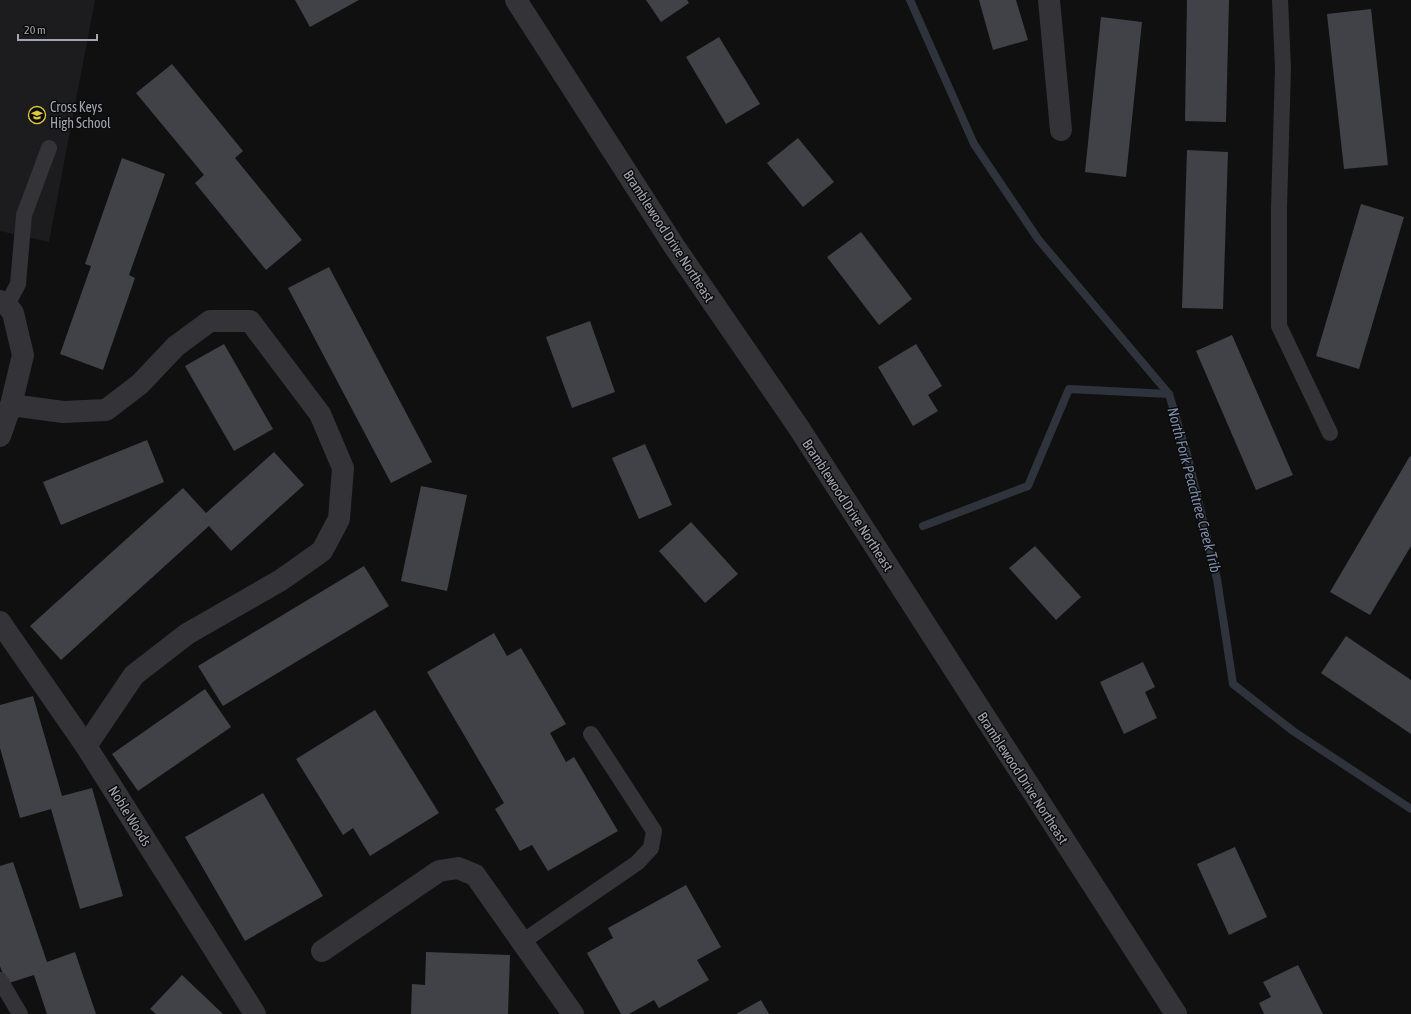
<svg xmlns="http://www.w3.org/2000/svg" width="1411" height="1014" viewBox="0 0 1411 1014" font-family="'Asap Condensed',sans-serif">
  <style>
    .built { fill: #1c1c1e }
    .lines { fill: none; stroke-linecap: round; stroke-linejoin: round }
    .stream { stroke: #2f343c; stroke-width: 8 }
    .building { fill: #414247 }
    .service { stroke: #333338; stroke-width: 16 }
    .minor { stroke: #333338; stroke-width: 22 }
    .labels { text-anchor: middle; stroke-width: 3; stroke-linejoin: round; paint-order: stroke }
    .poi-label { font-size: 14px; fill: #a2a4b1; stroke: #0b0b0c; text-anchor: start }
    .street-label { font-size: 14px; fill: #a2a4b1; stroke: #0b0b0c }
    .water-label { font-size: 15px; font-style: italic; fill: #7c8ba9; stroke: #0b0b0c }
  </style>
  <rect width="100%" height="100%" fill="#101011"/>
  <!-- built -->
  <path class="built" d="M0,0H95L49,242L0,231Z"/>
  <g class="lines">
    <!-- stream -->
    <g class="stream">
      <path d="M910,0L974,144L1038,239L1169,394"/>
      <path d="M923,526L1028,486L1069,389L1169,394L1188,458L1217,579L1233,684L1293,731L1411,809"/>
    </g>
  </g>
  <!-- building -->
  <g class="building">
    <path d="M295,0H359L310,27Z"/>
    <path d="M646,0H687L689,3L661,22Z"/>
    <path d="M979,0H1016L1028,40L993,50Z"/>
    <path d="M1187,0H1229L1226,122L1185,121Z"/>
    <path d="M1371,9L1388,165L1344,169L1327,14Z"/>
    <path d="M1101,17L1142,22L1126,177L1085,172Z"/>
    <path d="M719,37L760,104L726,124L686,57Z"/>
    <path d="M172,64L243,151L235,158L302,240L266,270L195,183L204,175L136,93Z"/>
    <path d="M798,138L834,182L803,207L767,163Z"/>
    <path d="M1187,150L1228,152L1223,309L1182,308Z"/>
    <path d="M122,158L165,174L129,275L135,278L103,370L60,354L91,266L85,264Z"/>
    <path d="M1361,204L1404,217L1359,369L1316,356Z"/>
    <path d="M861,232L912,299L879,325L827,257Z"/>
    <path d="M329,267L432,462L391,483L288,288Z"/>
    <path d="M590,321L615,392L572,408L546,337Z"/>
    <path d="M1232,335L1293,475L1256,490L1196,351Z"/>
    <path d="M224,344L273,429L234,451L185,366Z"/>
    <path d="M916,344L942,386L928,395L938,411L913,426L878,367Z"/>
    <path d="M147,440L164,482L61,525L43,482Z"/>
    <path d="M645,444L672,505L639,519L612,458Z"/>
    <path d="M274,452L304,485L231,551L209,526L61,660L30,626L183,488L206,513Z"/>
    <path d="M1410,456L1411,457V546L1370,615L1330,592Z"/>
    <path d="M421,486L467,495L447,591L401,581Z"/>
    <path d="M691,522L738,574L705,603L659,551Z"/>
    <path d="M1035,546L1081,597L1056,620L1009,568Z"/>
    <path d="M364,566L389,606L223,706L198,666Z"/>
    <path d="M494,633L507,656L521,648L566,724L550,733L566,762L574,757L618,831L548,871L532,845L520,851L495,809L504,803L427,672Z"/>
    <path d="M1346,636L1411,680V734L1321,673Z"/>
    <path d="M1143,662L1155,687L1145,692L1157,718L1124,734L1100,682Z"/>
    <path d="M205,689L231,727L138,791L112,754Z"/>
    <path d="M33,696L62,796L92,788L123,896L80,909L51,809L20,818L0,748V705Z"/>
    <path d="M375,710L439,813L370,856L353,828L343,835L296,759Z"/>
    <path d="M263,793L323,896L245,941L185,837Z"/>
    <path d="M1235,847L1267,917L1229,935L1197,864Z"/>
    <path d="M13,862L47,962L75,952L96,1014H47L34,975L6,984L0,966V866Z"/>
    <path d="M686,885L721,947L697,960L709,980L659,1008L654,1000L629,1014H621L587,953L613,938L608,928Z"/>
    <path d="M426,952L510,955L508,1014H411L412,984L425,985Z"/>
    <path d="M1298,965L1323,1014H1264L1259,1003L1271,997L1263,982Z"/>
    <path d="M182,975L223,1014H156L150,1009Z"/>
    <path d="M761,1000L769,1014H736Z"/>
  </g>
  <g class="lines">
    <!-- service -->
    <g class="service">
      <path d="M1280,0L1283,68L1279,208V326L1330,433"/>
      <path d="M7,305L18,284L24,215L49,148"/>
      <path d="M522,942L637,863L651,848L654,831L591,734"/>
      <path d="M0,980L20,1014"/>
    </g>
    <!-- minor -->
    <g class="minor">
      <path d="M516,0L674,246L799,428L1176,1014"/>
      <path d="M1049,0L1061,130"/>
      <path d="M0,301L7,305L13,313L23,355L11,405L0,436"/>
      <path d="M11,405L63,412L106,410L140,384L176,346L210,321H250L320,414L343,468L339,519L322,551L281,580L187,634L134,675L86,746"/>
      <path d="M0,622L86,746L255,1014"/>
      <path d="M322,951L439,871L458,868L475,875L573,1014"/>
    </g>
  </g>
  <!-- icons -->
  <defs>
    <g id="school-ring" transform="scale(0.9)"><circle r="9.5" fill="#0b0b0c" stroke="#dfc93a" stroke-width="1.5"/><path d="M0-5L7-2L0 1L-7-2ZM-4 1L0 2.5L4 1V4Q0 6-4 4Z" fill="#dfc93a"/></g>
  </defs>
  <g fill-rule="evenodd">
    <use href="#school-ring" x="37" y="115"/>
  </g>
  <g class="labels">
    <!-- poi labels -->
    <g class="poi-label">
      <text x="50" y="112">Cross Keys<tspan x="50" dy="16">High School</tspan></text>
    </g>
    <!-- street labels -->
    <g class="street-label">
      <text transform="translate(669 236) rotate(57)" y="5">Bramblewood Drive Northeast</text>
      <text transform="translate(848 505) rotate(57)" y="5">Bramblewood Drive Northeast</text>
      <text transform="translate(1023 778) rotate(57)" y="5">Bramblewood Drive Northeast</text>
      <text transform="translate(130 816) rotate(58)" y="5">Noble Woods</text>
    </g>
    <!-- water labels -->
    <g class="water-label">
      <text transform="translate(1194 490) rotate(75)" y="5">North Fork Peachtree Creek Trib</text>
    </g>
  </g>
  <!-- scale -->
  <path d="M18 34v6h79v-6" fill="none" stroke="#a2a4b1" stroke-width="2"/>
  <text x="24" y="34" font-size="12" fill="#a2a4b1" stroke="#0b0b0c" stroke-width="3" paint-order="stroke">20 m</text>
</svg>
